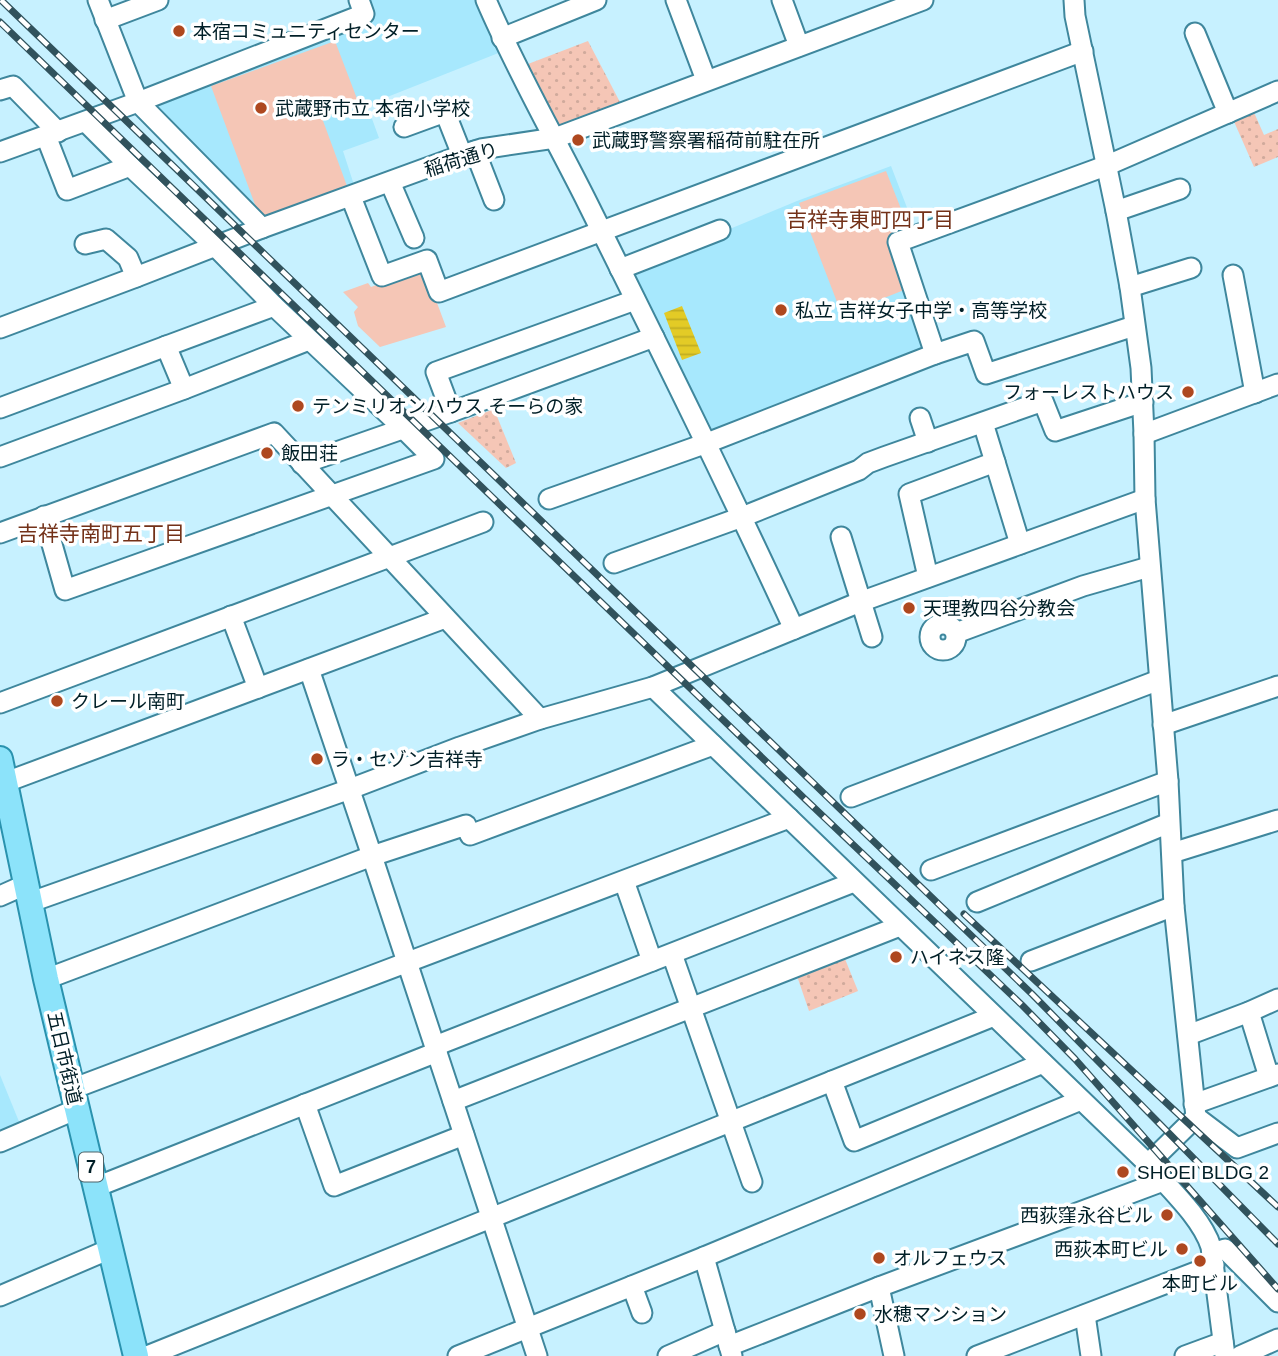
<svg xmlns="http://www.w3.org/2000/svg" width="1278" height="1356" viewBox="0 0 1278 1356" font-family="Arial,'Noto Sans JP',sans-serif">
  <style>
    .built { fill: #a7e8fd }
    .grass { fill: url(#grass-dots) }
    .garden { fill: #f5c6b6 }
    .water { fill: url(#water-rules) }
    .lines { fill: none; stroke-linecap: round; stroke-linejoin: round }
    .minor-casing { stroke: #3f879d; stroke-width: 23 }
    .major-casing { stroke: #2a92ae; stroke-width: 28 }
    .minor { stroke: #fff; stroke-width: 19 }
    .major { stroke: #8ce3fa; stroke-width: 24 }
    .rail-casing { stroke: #31525c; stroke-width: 7 }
    .rail { stroke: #fff; stroke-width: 4.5; stroke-dasharray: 13; stroke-linecap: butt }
    .poi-dot { fill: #ae481f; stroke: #fff; stroke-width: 2.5 }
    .labels { text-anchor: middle; stroke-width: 7; stroke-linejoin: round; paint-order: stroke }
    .shield { fill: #fff; stroke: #4d6268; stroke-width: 2 }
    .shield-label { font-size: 18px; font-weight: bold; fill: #011f27 }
    .poi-label { font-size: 19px; fill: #011f27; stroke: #fff; text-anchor: start }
    .street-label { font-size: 19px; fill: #011f27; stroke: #fff }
    .neighbourhood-label { font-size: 21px; fill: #733118; stroke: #fff }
  </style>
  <defs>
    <pattern id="grass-dots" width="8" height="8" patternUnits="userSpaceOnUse" patternTransform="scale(1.75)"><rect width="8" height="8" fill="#f5c6b6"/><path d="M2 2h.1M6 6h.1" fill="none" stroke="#d0aa9c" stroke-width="1.8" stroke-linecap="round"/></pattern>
    <pattern id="water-rules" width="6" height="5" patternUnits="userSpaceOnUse" patternTransform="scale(1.75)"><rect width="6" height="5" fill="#e3cb26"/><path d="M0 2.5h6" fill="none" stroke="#c1ae22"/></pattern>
  </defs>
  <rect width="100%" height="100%" fill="#c7f1ff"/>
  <!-- built -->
  <g class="built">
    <path d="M365,0H479L501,52L367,105L379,138L343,151L355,188L262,222L154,111L156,103L372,17Z"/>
    <path d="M891,166L916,231L892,240L925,352L713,437L631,270L797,201Z"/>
    <path d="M0,1075L22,1129L0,1138Z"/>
  </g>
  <!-- grass -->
  <g class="grass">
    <path d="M588,41L622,106L563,127L559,126L528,64Z"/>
    <path d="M1252,108L1264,135L1278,129V157L1254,167L1232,117Z"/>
    <path d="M494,409L516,463L506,468L458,423Z"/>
    <path d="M843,954L858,991L809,1011L796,973Z"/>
  </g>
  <!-- garden -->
  <g class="garden">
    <path d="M335,41L359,104L322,118L347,186L260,218L211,86Z"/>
    <path d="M886,171L909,229L890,237L888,239L904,290L842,315L799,203Z"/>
    <path d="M424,268L446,327L380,347L358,326L354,312L358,307L343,292L368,283L371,287Z"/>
  </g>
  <!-- water -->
  <path class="water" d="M682,306L701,353L682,360L664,313Z"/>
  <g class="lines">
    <!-- minor casing -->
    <g class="minor-casing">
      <g id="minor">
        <path d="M98,0L138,102L262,228"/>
        <path d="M486,0C516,70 554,136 588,204C658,345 728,486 794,629"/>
        <path d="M676,0L706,80"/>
        <path d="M782,0L799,46"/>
        <path d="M1074,0L1075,16L1116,211L1130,287L1141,368L1144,434L1145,499L1168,781L1174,906L1196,1117L1237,1148L1278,1133"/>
        <path d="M105,20L158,0"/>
        <path d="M1195,33L1228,113"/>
        <path d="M502,38L596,0"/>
        <path d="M0,90L13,86L58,132"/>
        <path d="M404,127L445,112L462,155"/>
        <path d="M46,136L67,190L130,166"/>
        <path d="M475,151L494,200"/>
        <path d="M0,152L138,102L364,14L359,0"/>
        <path d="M390,182L414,238"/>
        <path d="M351,197L382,276L427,260L439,292L1083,51"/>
        <path d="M1116,211L1180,189"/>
        <path d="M85,244L106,239L128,258L136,277"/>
        <path d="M620,269L720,230"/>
        <path d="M1233,275L1255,393"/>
        <path d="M1130,287L1191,268"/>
        <path d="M0,328L136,277L262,228L465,154L481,149L555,138L923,0"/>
        <path d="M166,346L184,389"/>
        <path d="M935,354L898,242L1108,165L1278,91"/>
        <path d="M0,408L274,306"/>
        <path d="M451,412L436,372L635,300"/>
        <path d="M920,418L928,442"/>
        <path d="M1144,434L1278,384"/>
        <path d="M0,457L184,389L309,340"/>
        <path d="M995,462L1020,544"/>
        <path d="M302,464L451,412L654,337"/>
        <path d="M549,499L707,443L935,354L974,341L986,374L1134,326"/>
        <path d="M44,516L65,590L434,459L403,428L274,306L215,246L130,166L86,122"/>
        <path d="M0,533L274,433L540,719"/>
        <path d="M841,537L872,637"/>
        <path d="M614,563L742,517L859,470L868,463L884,457L1043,401L1055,431L1143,402"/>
        <path d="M928,577L909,494L995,462L983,423"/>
        <path d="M231,616L258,688"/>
        <circle cx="943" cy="637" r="13"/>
        <path d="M956,633L1083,586L1149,567"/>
        <path d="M309,669L372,856L537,1356"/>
        <path d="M653,687L1148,1164C1169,1188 1202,1218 1211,1247L1225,1356"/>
        <path d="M0,703L483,522"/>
        <path d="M1163,725L1278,686"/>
        <path d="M6,782L445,618"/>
        <path d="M851,797L1159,680"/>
        <path d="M1172,853L1278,820"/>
        <path d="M931,870L1168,781"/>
        <path d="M624,881L652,961"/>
        <path d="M0,896L27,884"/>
        <path d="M31,902L350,789L460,747L540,719L653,687L860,602L1145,499"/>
        <path d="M977,902L1169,823"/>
        <path d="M672,954L752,1182"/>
        <path d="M1031,961L1174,906"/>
        <path d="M46,979L372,856L466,825L470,835L713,745"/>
        <path d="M1249,1012L1269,1077"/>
        <path d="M1188,1035L1249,1012L1278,999"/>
        <path d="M435,1046L854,882"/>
        <path d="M832,1081L854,1141L1043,1063"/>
        <path d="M72,1089L789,818"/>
        <path d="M453,1101L900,926"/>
        <path d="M305,1104L334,1186L464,1135"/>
        <path d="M1194,1104L1278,1074"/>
        <path d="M0,1142L77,1109"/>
        <path d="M1148,1164L1196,1117"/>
        <path d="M96,1187L437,1052"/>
        <path d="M1212,1253L1225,1249L1278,1302"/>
        <path d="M704,1257L732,1356"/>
        <path d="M632,1286L642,1313"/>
        <path d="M879,1287L894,1356"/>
        <path d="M0,1296L110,1249"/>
        <path d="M1085,1315L1091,1356"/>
        <path d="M729,1346L879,1287L1163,1181"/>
        <path d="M147,1356L994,1016"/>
        <path d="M458,1356L704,1257L1081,1100"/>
        <path d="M668,1356L725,1331"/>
        <path d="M977,1356L1214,1265"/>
        <path d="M1185,1356L1223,1342"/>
        <path d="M1240,1356L1278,1339"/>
      </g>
    </g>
    <!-- major casing -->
    <g class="major-casing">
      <path id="major" d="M0,759L46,979L136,1356"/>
    </g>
    <!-- minor -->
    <use href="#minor" class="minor"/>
    <!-- major -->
    <use href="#major" class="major"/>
    <!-- rail casing -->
    <g class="rail-casing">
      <g id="rail">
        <path d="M1,0L1032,994L1278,1244"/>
        <path d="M0,22L805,799L1022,1005L1075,1059L1278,1289"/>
        <path d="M964,914L1278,1207"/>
      </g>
    </g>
    <!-- rail -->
    <use href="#rail" class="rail"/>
  </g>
  <!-- markers -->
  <g class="poi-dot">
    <circle cx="179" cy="31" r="7"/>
    <circle cx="261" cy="108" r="7"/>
    <circle cx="578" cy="140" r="7"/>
    <circle cx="781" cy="310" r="7"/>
    <circle cx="1188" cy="392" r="7"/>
    <circle cx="298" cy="406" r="7"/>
    <circle cx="267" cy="453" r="7"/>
    <circle cx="909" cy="608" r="7"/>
    <circle cx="57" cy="701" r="7"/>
    <circle cx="317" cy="759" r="7"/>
    <circle cx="896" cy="957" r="7"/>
    <circle cx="1123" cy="1172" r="7"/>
    <circle cx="1167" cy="1215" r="7"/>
    <circle cx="1182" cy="1249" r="7"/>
    <circle cx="879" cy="1258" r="7"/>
    <circle cx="1200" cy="1261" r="7"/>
    <circle cx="860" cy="1314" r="7"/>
  </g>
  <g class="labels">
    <!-- shield labels -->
    <rect class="shield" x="79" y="1152.5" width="24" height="29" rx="5"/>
    <g class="shield-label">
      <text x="91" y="1173">7</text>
    </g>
    <!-- poi labels -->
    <g class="poi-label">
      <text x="193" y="38">本宿コミュニティセンター</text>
      <text x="275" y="115">武蔵野市立 本宿小学校</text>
      <text x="592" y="147">武蔵野警察署稲荷前駐在所</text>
      <text x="795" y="317">私立 吉祥女子中学・高等学校</text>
      <text x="1174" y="399" text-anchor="end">フォーレストハウス</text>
      <text x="312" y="413">テンミリオンハウス そーらの家</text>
      <text x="281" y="460">飯田荘</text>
      <text x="923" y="615">天理教四谷分教会</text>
      <text x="71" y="708">クレール南町</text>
      <text x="331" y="766">ラ・セゾン吉祥寺</text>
      <text x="910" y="964">ハイネス隆</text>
      <text x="1137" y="1179">SHOEI BLDG 2</text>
      <text x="1153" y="1222" text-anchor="end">西荻窪永谷ビル</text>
      <text x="1168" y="1256" text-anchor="end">西荻本町ビル</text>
      <text x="893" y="1265">オルフェウス</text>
      <text x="1200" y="1290" text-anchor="middle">本町ビル</text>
      <text x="874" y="1321">水穂マンション</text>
    </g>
    <!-- street labels -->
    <g class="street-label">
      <text transform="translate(461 159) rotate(-17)" y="7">稲荷通り</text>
      <text transform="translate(65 1058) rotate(77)" y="7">五日市街道</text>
    </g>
    <!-- neighbourhood labels -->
    <g class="neighbourhood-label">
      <text x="870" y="227">吉祥寺東町四丁目</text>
      <text x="101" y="541">吉祥寺南町五丁目</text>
    </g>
  </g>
</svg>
